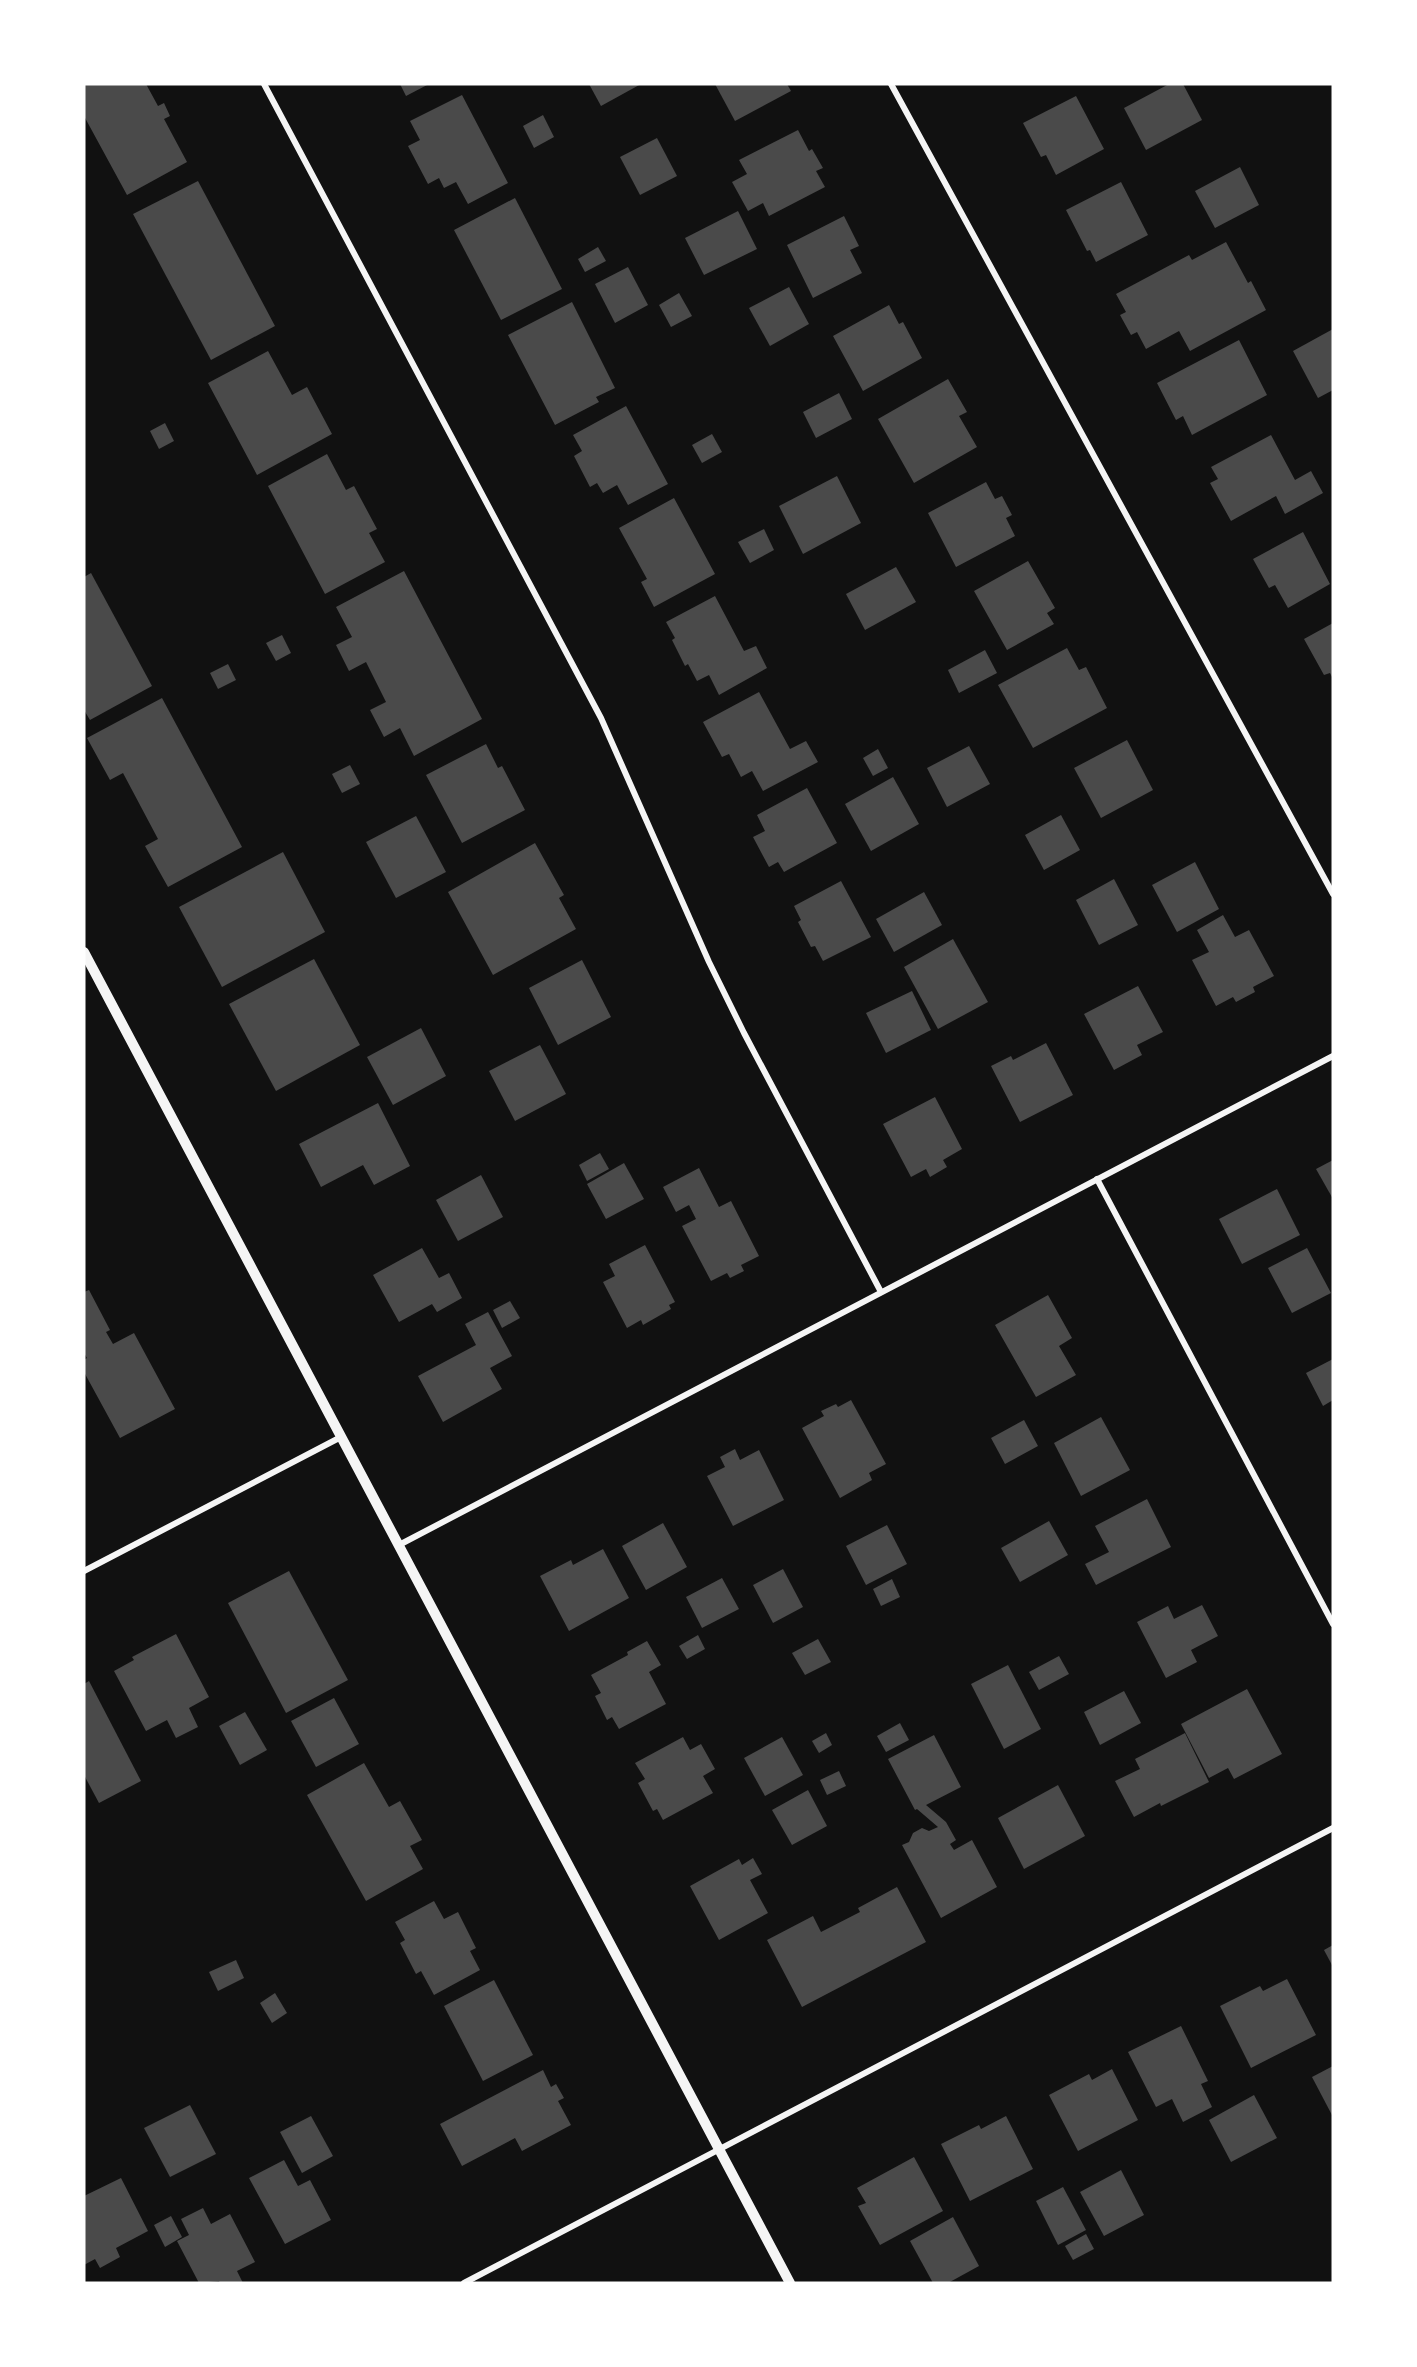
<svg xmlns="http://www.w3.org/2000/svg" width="1417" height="2367" viewBox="0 0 1417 2367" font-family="Roboto,sans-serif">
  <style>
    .building { fill: #4a4a4a }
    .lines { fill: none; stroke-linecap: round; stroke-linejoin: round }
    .minor { stroke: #f5f5f5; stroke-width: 6 }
    .tertiary { stroke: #f5f5f5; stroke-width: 10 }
  </style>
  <rect width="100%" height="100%" fill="#111"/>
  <!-- building -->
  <g class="building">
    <path d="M86,84H146L158,106L164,103L170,116L164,119L187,162L127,195L84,116V85Z"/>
    <path d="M400,84H429L406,96Z"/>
    <path d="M589,84H641L601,106Z"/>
    <path d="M715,84H787L791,91L735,121Z"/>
    <path d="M1169,84H1183L1202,120L1146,150L1124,108Z"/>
    <path d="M462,95L508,183L468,204L456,182L444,188L439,178L428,184L408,146L420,140L410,121Z"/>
    <path d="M1076,96L1104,149L1056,175L1046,155L1041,157L1023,123Z"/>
    <path d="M543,115L554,137L534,148L523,126Z"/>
    <path d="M798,130L809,151L812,149L823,168L816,171L825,187L769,216L763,203L748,211L732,182L747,174L739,160Z"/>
    <path d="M657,138L677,176L640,195L620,157Z"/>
    <path d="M1240,167L1259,205L1215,228L1195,191Z"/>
    <path d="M198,181L275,326L211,360L133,214Z"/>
    <path d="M1121,182L1148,235L1096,262L1090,250L1087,251L1066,210Z"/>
    <path d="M515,198L562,289L501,320L454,230Z"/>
    <path d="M738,211L757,249L704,275L685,238Z"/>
    <path d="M844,216L859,246L850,250L862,273L813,298L787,245Z"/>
    <path d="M1226,242L1248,283L1251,281L1266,310L1190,351L1179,331L1146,349L1137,332L1131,335L1120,315L1126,312L1116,294L1189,255L1192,260Z"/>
    <path d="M598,247L606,261L585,272L578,259Z"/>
    <path d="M628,267L648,305L615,323L595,284Z"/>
    <path d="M789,287L809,324L770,346L749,308Z"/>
    <path d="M679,293L692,316L671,327L659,305Z"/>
    <path d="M572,302L615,388L596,397L599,402L555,425L508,335Z"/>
    <path d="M889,305L899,324L903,322L922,358L863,391L833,336Z"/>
    <path d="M1333,329V390L1318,398L1293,351Z"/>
    <path d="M1239,340L1267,395L1192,435L1183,416L1176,420L1157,383Z"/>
    <path d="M268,351L292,395L307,387L332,434L257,475L208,383Z"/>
    <path d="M948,379L967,412L959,416L977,447L914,483L878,419Z"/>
    <path d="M839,393L852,419L816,438L803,412Z"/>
    <path d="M626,406L668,484L628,505L617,485L603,493L597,483L590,487L574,456L582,451L573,435Z"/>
    <path d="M165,423L174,441L159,449L150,431Z"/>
    <path d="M712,434L722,452L702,463L692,445Z"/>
    <path d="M1271,435L1295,480L1311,471L1323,493L1285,514L1276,496L1231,521L1210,483L1218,479L1211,467Z"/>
    <path d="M327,454L346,490L354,486L377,529L369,533L385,562L325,594L268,486Z"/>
    <path d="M837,476L861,523L803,554L779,506Z"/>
    <path d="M986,482L995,499L1002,496L1012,515L1006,518L1015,536L956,567L928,513Z"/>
    <path d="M674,498L715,574L654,607L641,582L647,579L619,528Z"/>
    <path d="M764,529L774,550L750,563L738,542Z"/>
    <path d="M1303,532L1330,584L1288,608L1275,585L1269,588L1253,559Z"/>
    <path d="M1028,561L1055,608L1047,613L1054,624L1007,650L974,591Z"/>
    <path d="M896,567L916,602L865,630L846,594Z"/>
    <path d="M404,571L482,719L414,756L400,728L384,737L370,710L386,702L366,662L349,671L336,645L352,637L336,607Z"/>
    <path d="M91,573L152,686L90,720L84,710V577Z"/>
    <path d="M715,596L744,651L756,646L767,668L719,695L709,675L697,681L688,664L685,666L672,640L675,638L666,622Z"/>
    <path d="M1333,623V679L1330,673L1324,675L1304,639Z"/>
    <path d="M282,635L291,653L276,661L266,643Z"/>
    <path d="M1067,648L1079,670L1086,667L1107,708L1033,748L998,685Z"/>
    <path d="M985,650L997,673L959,693L948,670Z"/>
    <path d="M228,664L236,680L218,689L210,673Z"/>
    <path d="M759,692L790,749L806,741L818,762L763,791L752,771L741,777L729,754L722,757L703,722Z"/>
    <path d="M162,698L242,847L168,887L145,846L158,839L123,773L110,780L87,738Z"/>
    <path d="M1127,740L1153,790L1101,818L1074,768Z"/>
    <path d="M486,744L498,768L502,766L525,810L462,843L426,775Z"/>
    <path d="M969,746L990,784L947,807L927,768Z"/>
    <path d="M878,749L888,768L873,776L863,758Z"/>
    <path d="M350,765L360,784L342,793L332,774Z"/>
    <path d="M893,777L919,824L871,851L845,804Z"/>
    <path d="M807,788L837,843L784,872L778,862L769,867L753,837L765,831L757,815Z"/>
    <path d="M1061,815L1080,850L1044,870L1025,835Z"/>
    <path d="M416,816L446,872L396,898L366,842Z"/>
    <path d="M535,843L564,895L559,898L576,929L493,975L448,892Z"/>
    <path d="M283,852L325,932L222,987L179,907Z"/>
    <path d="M1195,862L1219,909L1177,932L1152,885Z"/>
    <path d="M1114,879L1138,925L1099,945L1076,900Z"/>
    <path d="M841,881L871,937L823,961L815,946L811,947L798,922L801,920L794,906Z"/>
    <path d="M924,892L942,925L894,952L876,919Z"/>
    <path d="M1223,915L1235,937L1249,930L1274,976L1253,987L1255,992L1236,1002L1233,997L1216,1006L1192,960L1209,952L1197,930Z"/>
    <path d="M953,939L988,1002L938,1029L904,967Z"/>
    <path d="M314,959L360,1045L276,1091L229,1004Z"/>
    <path d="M582,960L611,1017L558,1045L529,988Z"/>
    <path d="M1138,986L1163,1032L1137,1045L1142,1055L1114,1070L1084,1014Z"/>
    <path d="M912,991L931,1030L886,1053L866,1013Z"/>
    <path d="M421,1028L446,1076L393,1105L367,1057Z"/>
    <path d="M1046,1043L1073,1095L1020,1122L991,1066L1011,1056L1013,1060Z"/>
    <path d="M540,1045L566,1094L515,1121L489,1071Z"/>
    <path d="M935,1097L962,1149L943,1160L947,1167L930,1177L926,1169L911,1177L883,1124Z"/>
    <path d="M378,1103L410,1166L374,1185L363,1165L321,1187L299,1144Z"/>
    <path d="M600,1153L609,1169L587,1181L579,1165Z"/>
    <path d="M1333,1160V1199L1316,1169Z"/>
    <path d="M624,1163L644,1199L606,1219L587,1184Z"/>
    <path d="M699,1168L719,1207L731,1201L759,1256L741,1265L744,1271L730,1278L727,1273L711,1281L682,1226L696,1219L689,1205L676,1212L663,1187Z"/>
    <path d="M481,1175L503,1217L458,1241L436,1200Z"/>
    <path d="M1277,1189L1300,1235L1242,1264L1219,1219Z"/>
    <path d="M645,1245L675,1302L669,1305L671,1309L643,1325L641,1320L627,1328L603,1282L615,1276L609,1264Z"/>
    <path d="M422,1248L439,1278L449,1273L462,1298L437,1312L432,1304L399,1322L373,1275Z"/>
    <path d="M1307,1248L1331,1293L1292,1313L1268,1268Z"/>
    <path d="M89,1290L110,1330L106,1332L113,1344L134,1333L175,1409L120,1438L84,1372V1360L87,1358L84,1353V1292Z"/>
    <path d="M1048,1295L1072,1338L1059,1346L1076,1375L1036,1397L995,1325Z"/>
    <path d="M510,1301L520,1318L502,1328L493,1310Z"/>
    <path d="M488,1312L512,1356L490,1368L502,1389L443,1422L418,1376L476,1345L465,1324Z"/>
    <path d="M1333,1359V1400L1323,1406L1306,1373Z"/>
    <path d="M851,1400L886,1464L869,1473L872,1480L840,1498L802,1428L824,1416L821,1411L836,1404L838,1407Z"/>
    <path d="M1101,1417L1130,1470L1081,1496L1054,1443Z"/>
    <path d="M1024,1420L1038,1446L1005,1464L991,1438Z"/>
    <path d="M735,1449L740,1460L759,1450L784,1500L733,1526L707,1476L725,1467L720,1457Z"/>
    <path d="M1147,1499L1171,1547L1096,1585L1085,1564L1109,1552L1095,1526Z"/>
    <path d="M1049,1521L1068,1555L1020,1582L1001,1548Z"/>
    <path d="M663,1523L687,1567L646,1590L622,1546Z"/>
    <path d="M887,1525L907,1564L866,1585L846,1546Z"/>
    <path d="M603,1549L629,1598L569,1631L540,1576L571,1560L573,1565Z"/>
    <path d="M783,1569L803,1607L773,1623L753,1585Z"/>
    <path d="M289,1571L348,1680L286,1713L228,1603Z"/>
    <path d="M722,1578L739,1609L702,1628L686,1597Z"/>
    <path d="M892,1579L900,1597L881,1606L873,1589Z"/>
    <path d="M1202,1605L1218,1636L1191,1650L1197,1662L1166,1678L1137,1622L1168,1606L1174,1619Z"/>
    <path d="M176,1634L209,1697L189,1708L198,1727L176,1738L167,1720L146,1731L114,1671L134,1660L132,1657Z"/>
    <path d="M698,1635L705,1649L687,1659L679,1646Z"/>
    <path d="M818,1639L831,1662L805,1675L792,1653Z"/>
    <path d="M647,1641L661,1665L649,1672L666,1704L619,1729L612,1717L607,1720L595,1696L601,1693L591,1675L628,1655L627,1652Z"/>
    <path d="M1059,1656L1069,1674L1039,1690L1029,1672Z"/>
    <path d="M1008,1665L1041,1729L1004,1749L971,1684Z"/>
    <path d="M89,1681L141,1781L99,1803L84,1775V1684Z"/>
    <path d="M1247,1689L1282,1754L1234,1779L1228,1768L1209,1778L1181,1724Z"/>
    <path d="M1124,1691L1141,1723L1100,1745L1084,1712Z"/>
    <path d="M334,1698L359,1744L316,1767L291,1721Z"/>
    <path d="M245,1712L267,1750L240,1765L219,1726Z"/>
    <path d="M900,1723L909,1740L886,1752L877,1736Z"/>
    <path d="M826,1733L832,1745L819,1753L812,1741Z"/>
    <path d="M1185,1733L1209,1782L1161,1806L1160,1803L1134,1817L1115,1781L1140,1769L1135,1759Z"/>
    <path d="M934,1735L961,1787L926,1805L946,1822L956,1840L950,1844L954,1850L972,1840L997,1887L941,1918L902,1845L909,1842L913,1833L922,1828L929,1831L938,1827L917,1809L915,1810L888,1759Z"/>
    <path d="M683,1737L690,1750L701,1744L715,1769L703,1776L713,1793L663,1820L657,1809L653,1811L638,1783L645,1779L635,1763Z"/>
    <path d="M782,1737L803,1775L765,1796L744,1758Z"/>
    <path d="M364,1763L389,1807L400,1801L422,1840L410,1846L423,1869L366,1901L307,1795Z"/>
    <path d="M839,1771L846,1786L827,1795L820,1780Z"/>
    <path d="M1058,1785L1085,1836L1024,1869L998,1818Z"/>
    <path d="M808,1790L827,1826L792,1845L772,1810Z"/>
    <path d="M753,1858L762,1874L750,1880L768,1913L719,1940L690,1886L739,1859L742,1865Z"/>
    <path d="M897,1887L926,1942L802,2007L767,1940L813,1916L821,1932L860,1912L858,1908Z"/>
    <path d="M434,1901L444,1919L458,1912L476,1948L470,1951L480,1970L434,1995L421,1971L416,1974L400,1943L405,1940L395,1922Z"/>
    <path d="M1333,1945V1967L1324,1950Z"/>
    <path d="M236,1960L244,1978L218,1991L209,1972Z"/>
    <path d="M1287,1979L1316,2035L1251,2068L1220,2006L1260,1986L1263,1991Z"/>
    <path d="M494,1980L533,2055L483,2081L444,2006Z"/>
    <path d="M275,1993L287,2013L272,2023L260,2003Z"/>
    <path d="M1181,2026L1208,2081L1201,2084L1212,2107L1183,2122L1172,2099L1156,2107L1128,2052Z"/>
    <path d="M1333,2066V2117L1312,2077Z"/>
    <path d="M1112,2069L1138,2120L1078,2151L1049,2095L1089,2074L1092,2080Z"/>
    <path d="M543,2070L551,2087L556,2084L564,2098L558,2101L571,2125L522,2151L515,2138L462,2166L440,2124Z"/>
    <path d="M1254,2095L1277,2138L1231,2162L1209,2120Z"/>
    <path d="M190,2105L216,2154L170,2177L144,2128Z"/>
    <path d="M311,2116L333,2156L302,2173L280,2132Z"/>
    <path d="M1006,2116L1033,2169L970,2201L941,2144L979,2125L981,2129Z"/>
    <path d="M914,2157L943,2211L880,2245L858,2206L866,2203L857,2188Z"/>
    <path d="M284,2160L298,2186L310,2180L331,2220L285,2244L249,2178Z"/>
    <path d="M1121,2170L1144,2215L1104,2236L1080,2192Z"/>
    <path d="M121,2178L148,2231L116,2248L120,2257L100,2268L95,2259L84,2265V2196Z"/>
    <path d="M1063,2187L1086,2230L1058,2245L1036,2201Z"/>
    <path d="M203,2208L211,2224L230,2214L255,2262L237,2271L243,2283H220L219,2281L199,2283L177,2241L189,2235L181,2219Z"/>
    <path d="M171,2216L182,2237L165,2247L154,2225Z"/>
    <path d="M953,2217L979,2266L948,2283H933L910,2241Z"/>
    <path d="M1086,2234L1094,2249L1073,2260L1065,2246Z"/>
  </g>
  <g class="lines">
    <!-- minor -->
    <g class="minor">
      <path d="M264,84L601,718L709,962L744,1033L881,1292"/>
      <path d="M891,84L1333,894"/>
      <path d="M1097,1179L1333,1624"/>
      <path d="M399,1545L1333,1056"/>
      <path d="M84,1571L341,1437"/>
      <path d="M464,2283L1333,1828"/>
    </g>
    <!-- tertiary -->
    <path class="tertiary" d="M84,952L790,2283"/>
  </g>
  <!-- border -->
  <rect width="1417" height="2367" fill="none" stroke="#ffffff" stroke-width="171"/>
</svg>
